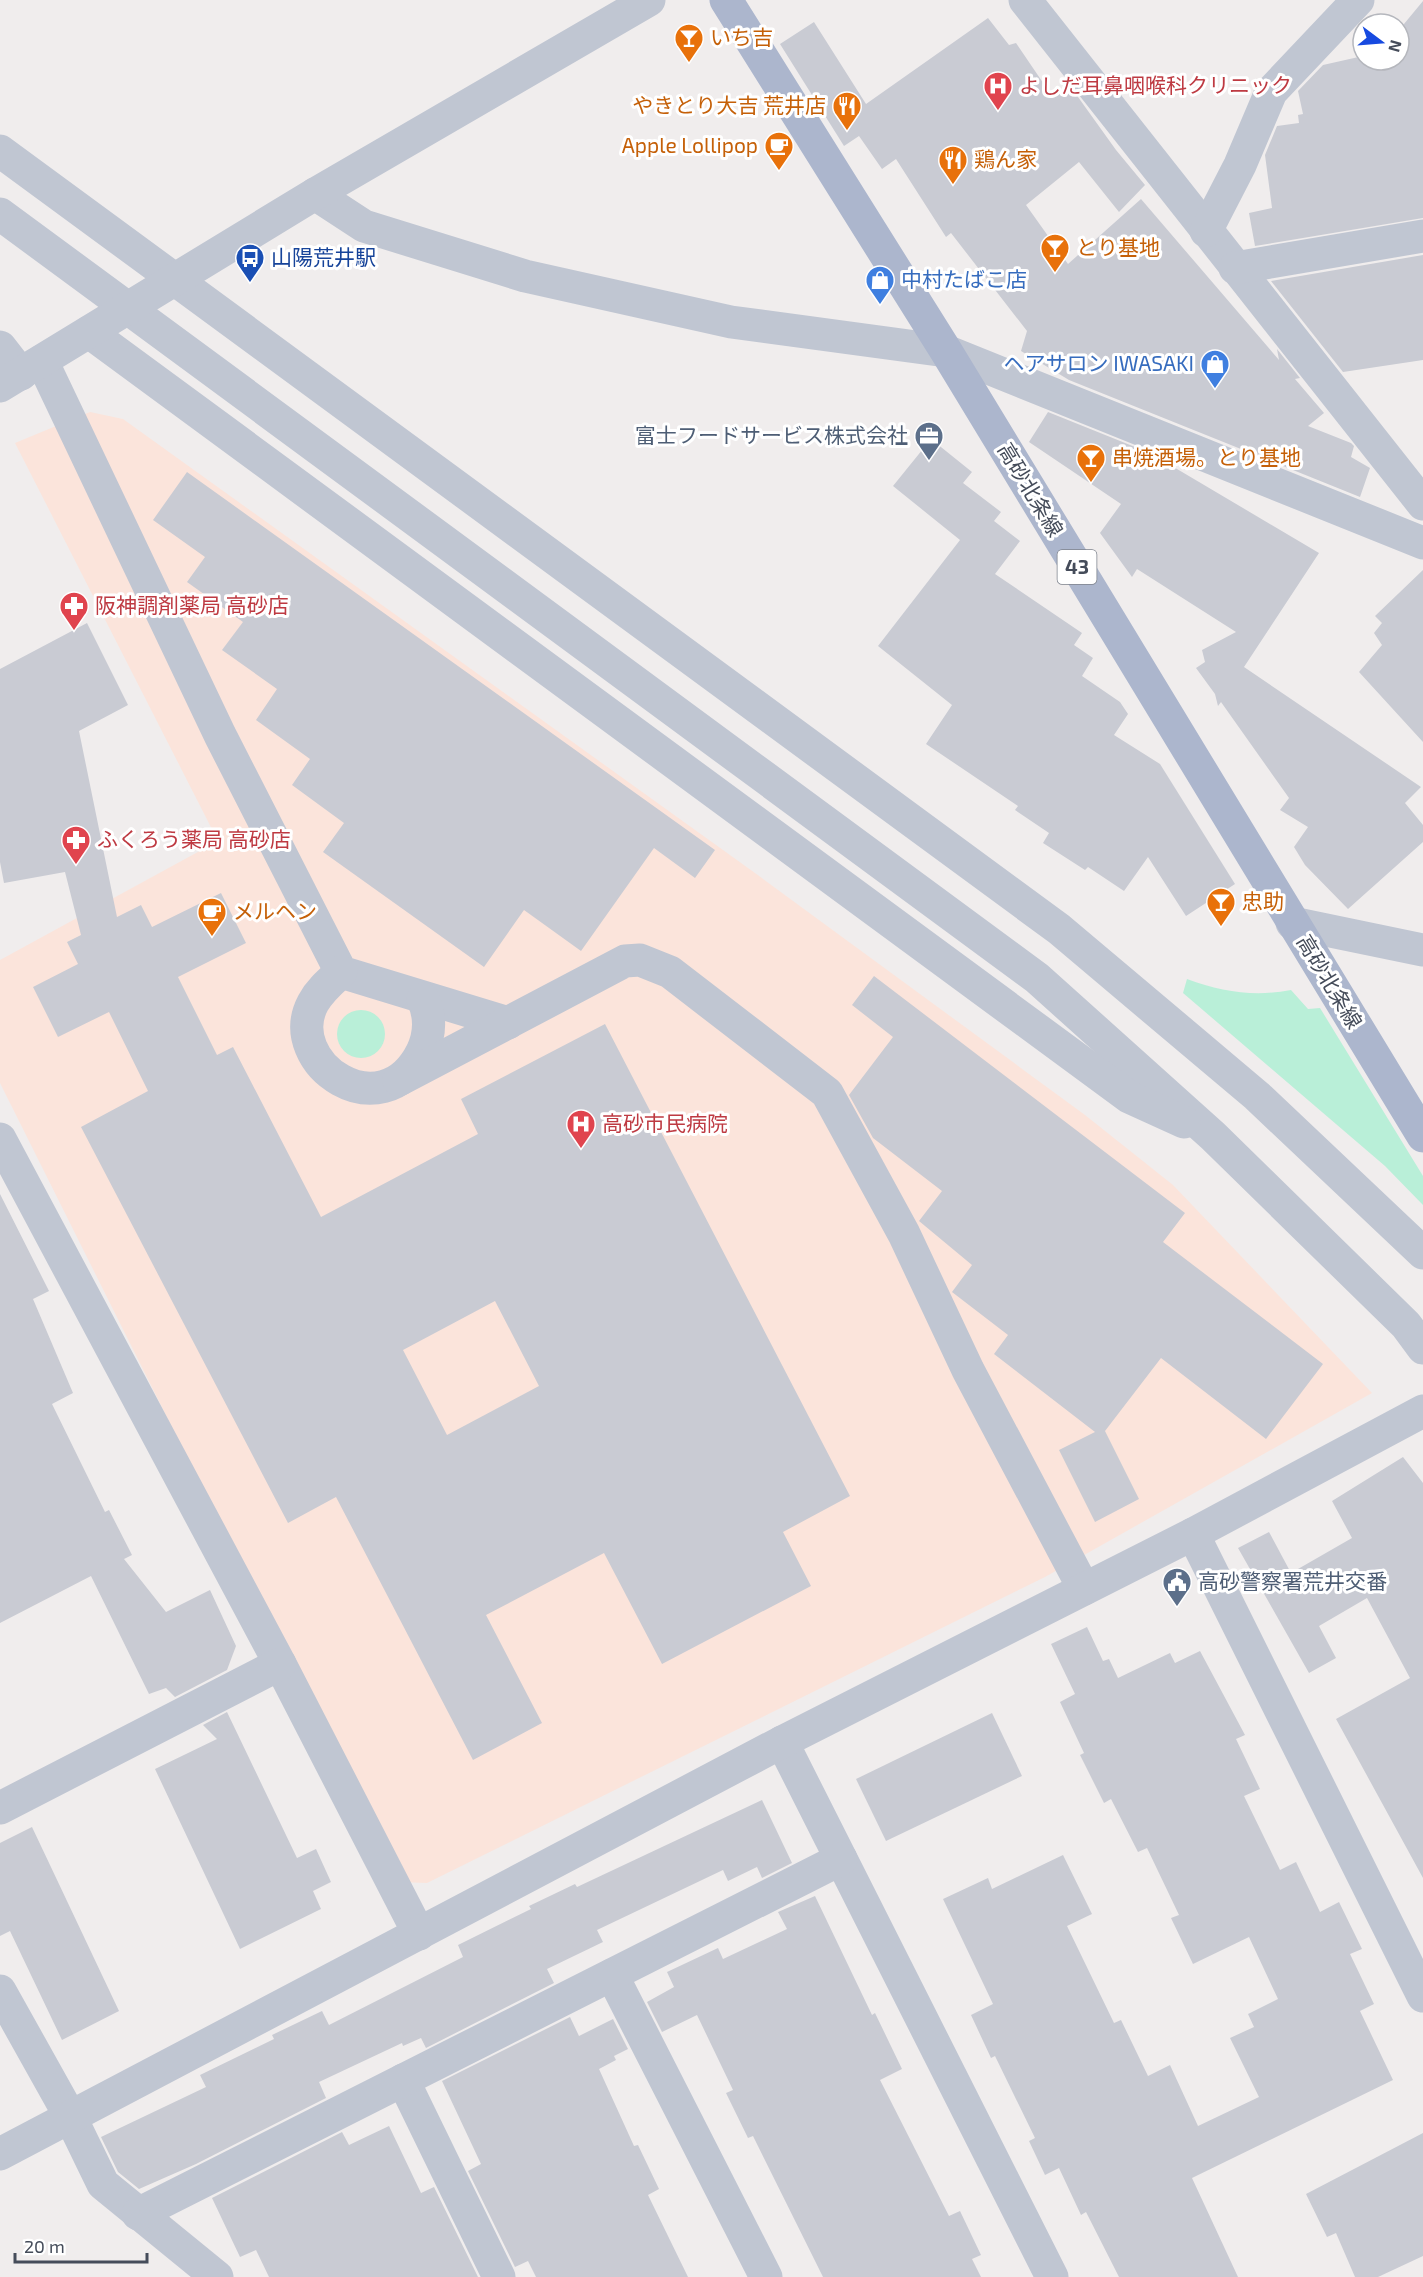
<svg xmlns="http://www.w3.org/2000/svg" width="1423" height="2277" viewBox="0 0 1423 2277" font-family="'Exo 2','Noto Sans JP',sans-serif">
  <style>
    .medical { fill: #fbe4db }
    .green { fill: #b9efd8 }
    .building { fill: #c9cbd3; fill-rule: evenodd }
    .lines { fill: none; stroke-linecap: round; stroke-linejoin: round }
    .minor { stroke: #c0c6d2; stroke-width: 33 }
    .major { stroke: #acb6cd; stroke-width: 33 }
    .labels { text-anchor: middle; stroke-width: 6; stroke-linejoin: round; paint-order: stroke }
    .shield { fill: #fff; stroke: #7d828c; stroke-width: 1.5 }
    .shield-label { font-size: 20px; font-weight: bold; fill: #454c5a }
    .food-label { font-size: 21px; fill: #c56008; stroke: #fff; text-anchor: start }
    .health-label { font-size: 21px; fill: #be3a42; stroke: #fff; text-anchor: start }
    .transit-label { font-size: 21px; fill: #164399; stroke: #fff; text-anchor: start }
    .shop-label { font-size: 21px; fill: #366cbe; stroke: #fff; text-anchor: start }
    .service-label { font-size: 21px; fill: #4e5e75; stroke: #fff; text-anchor: end }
    .street-label { font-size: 21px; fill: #454c5a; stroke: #fff }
  </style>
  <rect width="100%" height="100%" fill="#f0eded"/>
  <!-- medical -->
  <path class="medical" d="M90,412L123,419L755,873L1085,1115L1173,1185L1372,1393L1045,1577L427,1883L399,1882L0,1083V960L218,841L15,443Z"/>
  <!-- green -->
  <g class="green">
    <path d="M1187,979C1222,992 1255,997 1291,990L1308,1009L1320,1008L1423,1176V1205L1385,1166L1183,993Z"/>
    <circle cx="361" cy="1034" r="24"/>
  </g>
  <!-- building -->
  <g class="building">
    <path d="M1423,1V218L1255,246L1249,213L1272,208L1265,155L1277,126L1299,123L1298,115L1303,114L1298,91L1323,65L1363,56V60H1399V30Z"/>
    <path d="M988,18L1009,45L1016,43L1052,96L1073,90L1116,150L1145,185L1119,212L1079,162L1026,205L1068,264L1141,199L1279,360L1277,349L1300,378L1295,379L1324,413L1308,426L1351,443L1354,446L1351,457L1370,468L1360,497L1069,380L1021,351L1027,331L951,233L946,237L896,159L882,169L859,136L844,146L780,44L814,22L866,104Z"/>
    <path d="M1423,255V360L1343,372L1271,281Z"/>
    <path d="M1048,412L1150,453L1319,553L1244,667L1421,787L1405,803L1423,825V842L1348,909L1305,865L1294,847L1308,827L1280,810L1289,798L1221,702L1218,706L1215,694L1196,668L1205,662L1202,650L1236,632L1137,569L1132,577L1100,533L1121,504L1029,442Z"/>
    <path d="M931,439L972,472L963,483L1001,512L994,521L1020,541L995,574L1082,633L1074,645L1093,658L1082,676L1120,702L1128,714L1114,735L1160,764L1235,884L1186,916L1148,857L1124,891L1088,867L1085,870L1043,843L1049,833L1015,810L1018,806L926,744L952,705L878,646L960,540L893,486Z"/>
    <path d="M187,472L715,850L695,878L654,848L581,951L524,910L484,967L323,852L344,823L292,785L310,759L256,720L277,689L222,650L243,622L187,582L205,557L153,520Z"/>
    <path d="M1423,570V742L1359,672L1382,645L1374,633L1382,623L1375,616Z"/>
    <path d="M87,623L128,705L79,731L117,917L141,905L152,927L221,893L246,943L178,977L217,1055L233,1047L321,1217L478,1134L461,1099L605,1024L850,1496L783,1532L811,1586L662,1664L604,1553L486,1615L542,1723L473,1760L336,1497L288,1523L81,1127L148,1091L109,1012L58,1037L33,987L78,964L67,942L81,935L65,872L4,883L0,862V669ZM495,1301L539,1386L447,1435L403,1350Z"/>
    <path d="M874,976L1185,1213L1163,1242L1323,1364L1266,1439L1161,1358L1105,1431L1139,1499L1095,1522L1059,1450L1095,1432L994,1354L1008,1335L952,1292L972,1265L919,1221L942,1191L873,1138L849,1095L893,1037L852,1005Z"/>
    <path d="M0,1194L49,1291L33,1299L73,1393L52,1404L105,1512L109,1510L132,1555L124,1559L166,1612L210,1590L236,1646L227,1670L175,1697L166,1688L149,1694L91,1576L0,1623Z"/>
    <path d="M1403,1457L1423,1483V1878L1336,1719L1410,1678L1367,1598L1319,1626L1336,1658L1309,1673L1238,1548L1269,1532L1291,1573L1352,1538L1332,1501Z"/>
    <path d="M1087,1627L1103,1661L1109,1659L1118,1678L1170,1653L1175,1663L1200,1651L1245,1735L1236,1739L1260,1789L1244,1796L1280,1870L1296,1862L1320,1912L1339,1902L1362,1949L1350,1954L1374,2004L1360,2011L1393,2080L1192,2178L1238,2277H1119L1086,2212L1081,2215L1059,2168L1045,2175L1029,2141L1035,2138L995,2056L991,2058L971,2015L993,2004L943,1899L988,1878L992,1889L1063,1855L1092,1914L1067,1926L1114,2023L1121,2020L1148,2076L1170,2065L1198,2126L1259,2097L1230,2038L1254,2027L1248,2014L1278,1999L1249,1937L1193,1964L1171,1918L1179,1915L1147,1848L1138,1852L1111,1799L1104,1803L1080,1755L1084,1753L1060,1702L1075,1694L1051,1644Z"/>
    <path d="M227,1712L297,1858L316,1849L331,1882L313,1891L321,1909L240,1949L155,1769L217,1739L203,1725Z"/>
    <path d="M992,1713L1022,1776L886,1841L856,1779Z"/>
    <path d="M762,1800L792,1863L762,1878L757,1867L728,1881L723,1870L597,1930L603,1942L547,1969L554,1983L426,2048L421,2038L403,2046L402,2043L319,2082L326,2098L196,2164L139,2189L118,2172L101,2137L206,2087L200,2075L274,2039L272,2035L322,2011L329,2025L463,1957L458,1945L531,1909L529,1906L575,1884L577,1887Z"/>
    <path d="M32,1827L119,2011L62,2040L10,1931L0,1936V1843Z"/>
    <path d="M815,1896L872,2015L875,2013L902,2069L880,2080L949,2216L960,2211L981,2255L972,2259L981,2277H823L753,2136L748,2138L726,2093L733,2090L697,2015L662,2032L647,2002L674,1987L667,1972L718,1948L723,1959L787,1929L778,1912Z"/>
    <path d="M570,2017L579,2036L613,2019L628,2049L614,2056L616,2060L599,2069L634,2146L638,2145L659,2189L648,2195L688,2277H536L528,2261L515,2267L468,2171L481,2164L442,2081Z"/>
    <path d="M389,2126L421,2193L434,2187L478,2277H269L256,2250L240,2257L212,2198L342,2132L349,2145Z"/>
    <path d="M1423,2133V2256L1378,2277H1355L1336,2233L1327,2237L1306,2194Z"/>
  </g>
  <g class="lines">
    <!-- minor -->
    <g class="minor">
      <path d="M1025,0L1423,504"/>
      <path d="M0,151L1059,929L1257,1096L1423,1253"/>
      <path d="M315,194L364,226L525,276L731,322L946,351L1423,543"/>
      <path d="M0,214L1037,978L1213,1136L1406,1325L1423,1348"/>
      <path d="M1206,231L1240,165L1271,92L1358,0"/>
      <path d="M1235,268L1423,236"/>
      <path d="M89,332L1129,1097L1184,1122"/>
      <path d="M0,347L21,374"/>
      <path d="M42,361L220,735L341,972L508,1023"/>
      <path d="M0,386L315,194L649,0"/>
      <path d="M1292,923L1423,950"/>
      <path d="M341,972C331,981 320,990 313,1003C281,1063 382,1132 422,1052C430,1035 431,1017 423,999"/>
      <path d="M399,1080L625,961L640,960L670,972L827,1093L904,1234L968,1370L1084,1589"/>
      <path d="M0,1139L280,1664L419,1934"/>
      <path d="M1193,1534L1423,1996"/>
      <path d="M782,1742L1052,2277"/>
      <path d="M0,1808L280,1664"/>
      <path d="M612,1975L766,2277"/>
      <path d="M0,1991L71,2118L103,2184L217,2277"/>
      <path d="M403,2080L499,2277"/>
      <path d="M0,2154L782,1742L1193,1534L1423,1411"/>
      <path d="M138,2214L841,1859"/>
    </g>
    <!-- major -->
    <path class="major" d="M726,0L946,351L1423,1136"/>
  </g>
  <!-- icons -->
  <defs>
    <g id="bar-pin" transform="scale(1.5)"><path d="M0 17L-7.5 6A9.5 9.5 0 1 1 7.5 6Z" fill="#e8710a" stroke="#fff"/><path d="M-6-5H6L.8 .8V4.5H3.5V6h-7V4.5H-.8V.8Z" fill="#fff"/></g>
    <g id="hospital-pin" transform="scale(1.5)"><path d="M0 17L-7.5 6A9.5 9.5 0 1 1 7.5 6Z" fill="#e0444e" stroke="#fff"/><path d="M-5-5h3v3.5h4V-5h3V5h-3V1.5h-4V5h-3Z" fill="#fff"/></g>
    <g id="restaurant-pin" transform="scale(1.5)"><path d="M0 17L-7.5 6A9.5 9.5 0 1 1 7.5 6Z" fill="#e8710a" stroke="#fff"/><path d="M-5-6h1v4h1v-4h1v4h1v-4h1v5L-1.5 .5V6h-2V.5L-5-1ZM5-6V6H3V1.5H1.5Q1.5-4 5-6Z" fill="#fff"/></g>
    <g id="cafe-pin" transform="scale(1.5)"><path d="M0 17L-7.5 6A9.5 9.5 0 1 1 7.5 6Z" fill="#e8710a" stroke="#fff"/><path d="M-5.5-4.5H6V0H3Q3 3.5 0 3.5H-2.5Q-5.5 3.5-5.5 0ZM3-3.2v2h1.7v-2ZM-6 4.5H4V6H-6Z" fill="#fff"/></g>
    <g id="bus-pin" transform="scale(1.5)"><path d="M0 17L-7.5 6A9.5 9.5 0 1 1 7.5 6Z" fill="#1a4fb4" stroke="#fff"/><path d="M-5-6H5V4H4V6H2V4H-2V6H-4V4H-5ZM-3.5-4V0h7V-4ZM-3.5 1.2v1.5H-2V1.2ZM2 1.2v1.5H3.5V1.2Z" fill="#fff"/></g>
    <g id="shop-pin" transform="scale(1.5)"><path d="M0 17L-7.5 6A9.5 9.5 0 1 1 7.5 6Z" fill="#3f7fe0" stroke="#fff"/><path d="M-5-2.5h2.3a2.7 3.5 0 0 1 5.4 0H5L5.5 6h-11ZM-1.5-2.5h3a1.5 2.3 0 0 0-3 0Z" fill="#fff"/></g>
    <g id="office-pin" transform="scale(1.5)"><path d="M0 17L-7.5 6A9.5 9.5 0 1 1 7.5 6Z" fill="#5c6f8a" stroke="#fff"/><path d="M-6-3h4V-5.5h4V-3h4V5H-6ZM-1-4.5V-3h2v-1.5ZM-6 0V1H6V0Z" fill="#fff"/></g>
    <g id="pharmacy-pin" transform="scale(1.5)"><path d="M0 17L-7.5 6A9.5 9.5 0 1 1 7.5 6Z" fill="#e0444e" stroke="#fff"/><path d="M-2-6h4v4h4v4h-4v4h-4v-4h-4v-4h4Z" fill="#fff"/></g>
    <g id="civic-pin" transform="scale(1.5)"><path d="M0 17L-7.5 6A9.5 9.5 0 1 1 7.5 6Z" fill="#5c6f8a" stroke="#fff"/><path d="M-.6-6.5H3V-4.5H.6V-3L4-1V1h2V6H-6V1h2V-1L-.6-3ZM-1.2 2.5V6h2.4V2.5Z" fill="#fff"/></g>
  </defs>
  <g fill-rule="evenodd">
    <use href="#bar-pin" x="689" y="38"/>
    <use href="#hospital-pin" x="998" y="86"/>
    <use href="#restaurant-pin" x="847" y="106"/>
    <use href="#cafe-pin" x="779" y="146"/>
    <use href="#restaurant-pin" x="953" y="160"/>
    <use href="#bar-pin" x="1055" y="248"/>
    <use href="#bus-pin" x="250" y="258"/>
    <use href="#shop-pin" x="880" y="280"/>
    <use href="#shop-pin" x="1215" y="364"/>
    <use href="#office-pin" x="929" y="436"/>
    <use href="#bar-pin" x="1091" y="458"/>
    <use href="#pharmacy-pin" x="74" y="606"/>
    <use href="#pharmacy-pin" x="76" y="840"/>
    <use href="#bar-pin" x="1221" y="902"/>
    <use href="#cafe-pin" x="212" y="912"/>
    <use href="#hospital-pin" x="581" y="1124"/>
    <use href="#civic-pin" x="1177" y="1582"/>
  </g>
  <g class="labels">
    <!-- shield labels -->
    <rect class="shield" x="1057.5" y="550" width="39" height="34" rx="4.5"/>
    <g class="shield-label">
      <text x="1077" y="574">43</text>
    </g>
    <!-- food labels -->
    <g class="food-label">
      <text x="710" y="45">いち吉</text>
      <text x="826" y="113" text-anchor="end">やきとり大吉 荒井店</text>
      <text x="758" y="153" text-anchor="end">Apple Lollipop</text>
      <text x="974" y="167">鶏ん家</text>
      <text x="1076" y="255">とり基地</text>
      <text x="1112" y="465">串焼酒場。とり基地</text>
      <text x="1242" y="909">忠助</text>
      <text x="233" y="919">メルヘン</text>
    </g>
    <!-- health labels -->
    <g class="health-label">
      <text x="1019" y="93">よしだ耳鼻咽喉科クリニック</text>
      <text x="95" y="613">阪神調剤薬局 高砂店</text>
      <text x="97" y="847">ふくろう薬局 高砂店</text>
      <text x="602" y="1131">高砂市民病院</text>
    </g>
    <!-- transit labels -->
    <g class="transit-label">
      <text x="271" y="265">山陽荒井駅</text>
    </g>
    <!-- shop labels -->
    <g class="shop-label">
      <text x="901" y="287">中村たばこ店</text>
      <text x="1194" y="371" text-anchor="end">ヘアサロン IWASAKI</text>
    </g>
    <!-- service labels -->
    <g class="service-label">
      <text x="908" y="443">富士フードサービス株式会社</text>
      <text x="1198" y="1589" text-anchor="start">高砂警察署荒井交番</text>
    </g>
    <!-- street labels -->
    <g class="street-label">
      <text transform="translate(1030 490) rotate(59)" y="7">高砂北条線</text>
      <text transform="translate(1329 982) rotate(59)" y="7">高砂北条線</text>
    </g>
  </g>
  <!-- north arrow -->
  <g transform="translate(1381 42) rotate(106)"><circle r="28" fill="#ffffff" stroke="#b5b7bd" stroke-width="1.5"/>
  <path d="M0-4.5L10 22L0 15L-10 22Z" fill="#174ae0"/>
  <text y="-9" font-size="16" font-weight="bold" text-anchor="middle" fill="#454c5a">N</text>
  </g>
  <!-- scale -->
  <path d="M15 2253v9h132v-9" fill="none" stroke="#454c5a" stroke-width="3"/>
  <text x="24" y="2253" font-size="18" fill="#454c5a" stroke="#ffffff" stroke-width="4.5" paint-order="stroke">20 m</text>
</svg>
